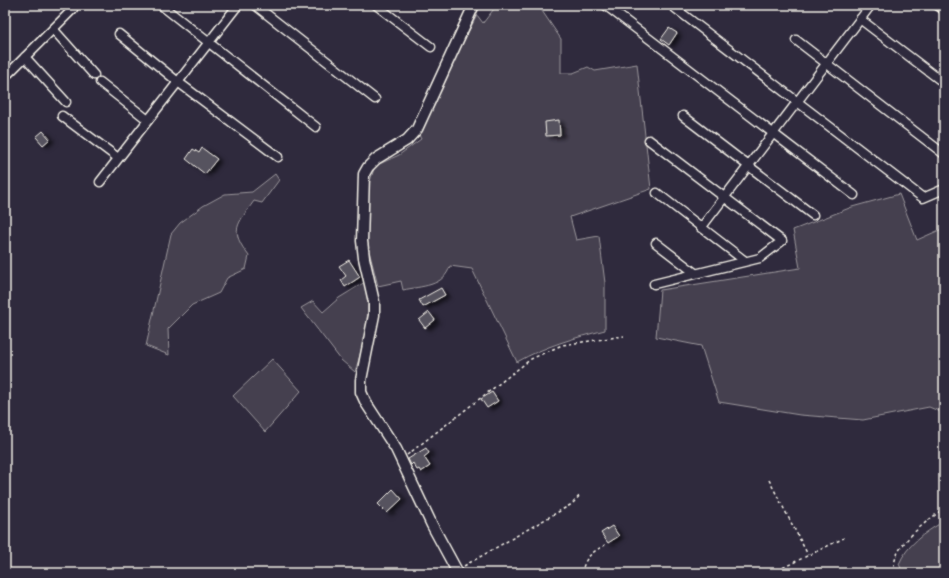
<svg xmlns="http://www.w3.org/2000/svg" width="949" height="578" viewBox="0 0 949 578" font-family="'Shantell Sans',sans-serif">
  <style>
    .green { fill: #454050; stroke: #9c989c }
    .building { fill: #56525f; stroke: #f4f1e8; filter: url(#shadow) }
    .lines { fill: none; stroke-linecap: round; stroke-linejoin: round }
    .minor-casing { stroke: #f4f1e8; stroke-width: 11 }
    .tertiary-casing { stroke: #f4f1e8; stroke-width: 13 }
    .path { stroke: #f4f1e8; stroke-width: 1.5; stroke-dasharray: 3 3; stroke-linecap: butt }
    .minor { stroke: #2f2a3d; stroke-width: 8 }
    .tertiary { stroke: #2f2a3d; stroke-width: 10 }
  </style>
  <defs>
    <filter id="shadow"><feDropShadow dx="4.5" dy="2.5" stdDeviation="2" flood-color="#0009"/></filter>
  </defs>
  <rect width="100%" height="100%" fill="#2f2a3d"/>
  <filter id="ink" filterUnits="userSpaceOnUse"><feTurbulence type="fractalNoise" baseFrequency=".025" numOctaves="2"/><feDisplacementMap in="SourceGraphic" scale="8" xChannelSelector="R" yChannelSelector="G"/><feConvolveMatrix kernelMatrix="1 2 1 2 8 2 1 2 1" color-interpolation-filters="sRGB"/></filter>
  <g filter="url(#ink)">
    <!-- green -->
    <g class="green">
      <path d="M497,5H538L561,39V73H573L588,67L595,71L637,64L651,189L570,217L576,240L599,236L605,283V330C574,338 545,346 517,362L472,269L450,266C444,287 421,286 403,290L401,281L378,286L366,239L369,184L375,166L399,155L421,139L419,135L435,104L450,68L477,15L483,23Z"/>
      <path d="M275,174L279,180L262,203L254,201C237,225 229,230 249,256L246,269L227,278L219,293L192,305L168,329L169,355L146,346L171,234L180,223L203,206L225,194L252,192Z"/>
      <path d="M899,194L917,240L944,228V419L941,412L929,407L863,420L800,415L719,402L701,346L656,337L660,290L800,268L793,230L852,207Z"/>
      <path d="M365,282C372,313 364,342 355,372L341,360L301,308L313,301L323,312L339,298Z"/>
      <path d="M272,359L301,391L265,432L233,396Z"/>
      <path d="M941,523V534L944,538V570L928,573H903L899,564C907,545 924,533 941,523Z"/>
    </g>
    <!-- building -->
    <g class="building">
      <path d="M669,28L677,33L669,45L661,39Z"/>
      <path d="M559,120L560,135L546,136L545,122Z"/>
      <path d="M43,131L50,139L43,145L36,137Z"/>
      <path d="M202,148L217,159L205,174L186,159L193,149L199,153Z"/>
      <path d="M349,260L360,277L345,287L341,280L346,276L339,266Z"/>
      <path d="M441,288L445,295L423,307L419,300Z"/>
      <path d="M429,312L435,320L425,328L419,320Z"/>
      <path d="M492,392L498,401L487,408L481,399Z"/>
      <path d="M426,448L429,453L424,457L430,466L421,472L419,469L417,470L413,463L411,465L408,459Z"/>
      <path d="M393,489L402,499L387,513L378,504Z"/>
      <path d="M612,526L619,536L608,543L601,533Z"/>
    </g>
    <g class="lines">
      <!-- minor casing -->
      <g class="minor-casing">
        <g id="minor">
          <path d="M161,5L316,127"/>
          <path d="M255,5L375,99"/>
          <path d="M376,5L431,47"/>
          <path d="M605,5L854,195"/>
          <path d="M671,5L923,198L944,189"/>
          <path d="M937,5L944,10"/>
          <path d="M860,19L944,83"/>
          <path d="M53,29L94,75"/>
          <path d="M119,34L178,82L278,157"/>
          <path d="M796,40L944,154"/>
          <path d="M25,57L66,102"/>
          <path d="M9,73L73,9L69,5"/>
          <path d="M100,82L148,120"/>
          <path d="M62,116L118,158"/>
          <path d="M683,116L813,215"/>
          <path d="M649,140L782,241L760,258L654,284"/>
          <path d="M100,182L238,5"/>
          <path d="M657,193L745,261"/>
          <path d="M701,228L871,5"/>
          <path d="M656,243L695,273"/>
        </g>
      </g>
      <!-- tertiary casing -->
      <g class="tertiary-casing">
        <path id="tertiary" d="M458,573L432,525L396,449L366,403L361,392V380L374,315V302L364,258L362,241L364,174L368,167L376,159L407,140L417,129L474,5"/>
      </g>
      <!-- path -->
      <g class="path">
        <path d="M407,455L531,359L562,345L624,336"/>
        <path d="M769,480L808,555"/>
        <path d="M464,566L572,504L581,494"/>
        <path d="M582,573C584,558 592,552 605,545"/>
        <path d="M772,573L844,538"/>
        <path d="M895,573C888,547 927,522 944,508"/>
        <path d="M940,573L944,572"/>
      </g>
      <!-- minor -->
      <use href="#minor" class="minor"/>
      <!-- tertiary -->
      <use href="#tertiary" class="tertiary"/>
    </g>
  </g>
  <!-- margin -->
  <rect width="949" height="578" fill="none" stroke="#2f2a3d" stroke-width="20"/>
  <rect x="10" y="10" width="929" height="558" fill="none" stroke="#f4f1e8" stroke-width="1.5" filter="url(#ink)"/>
</svg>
